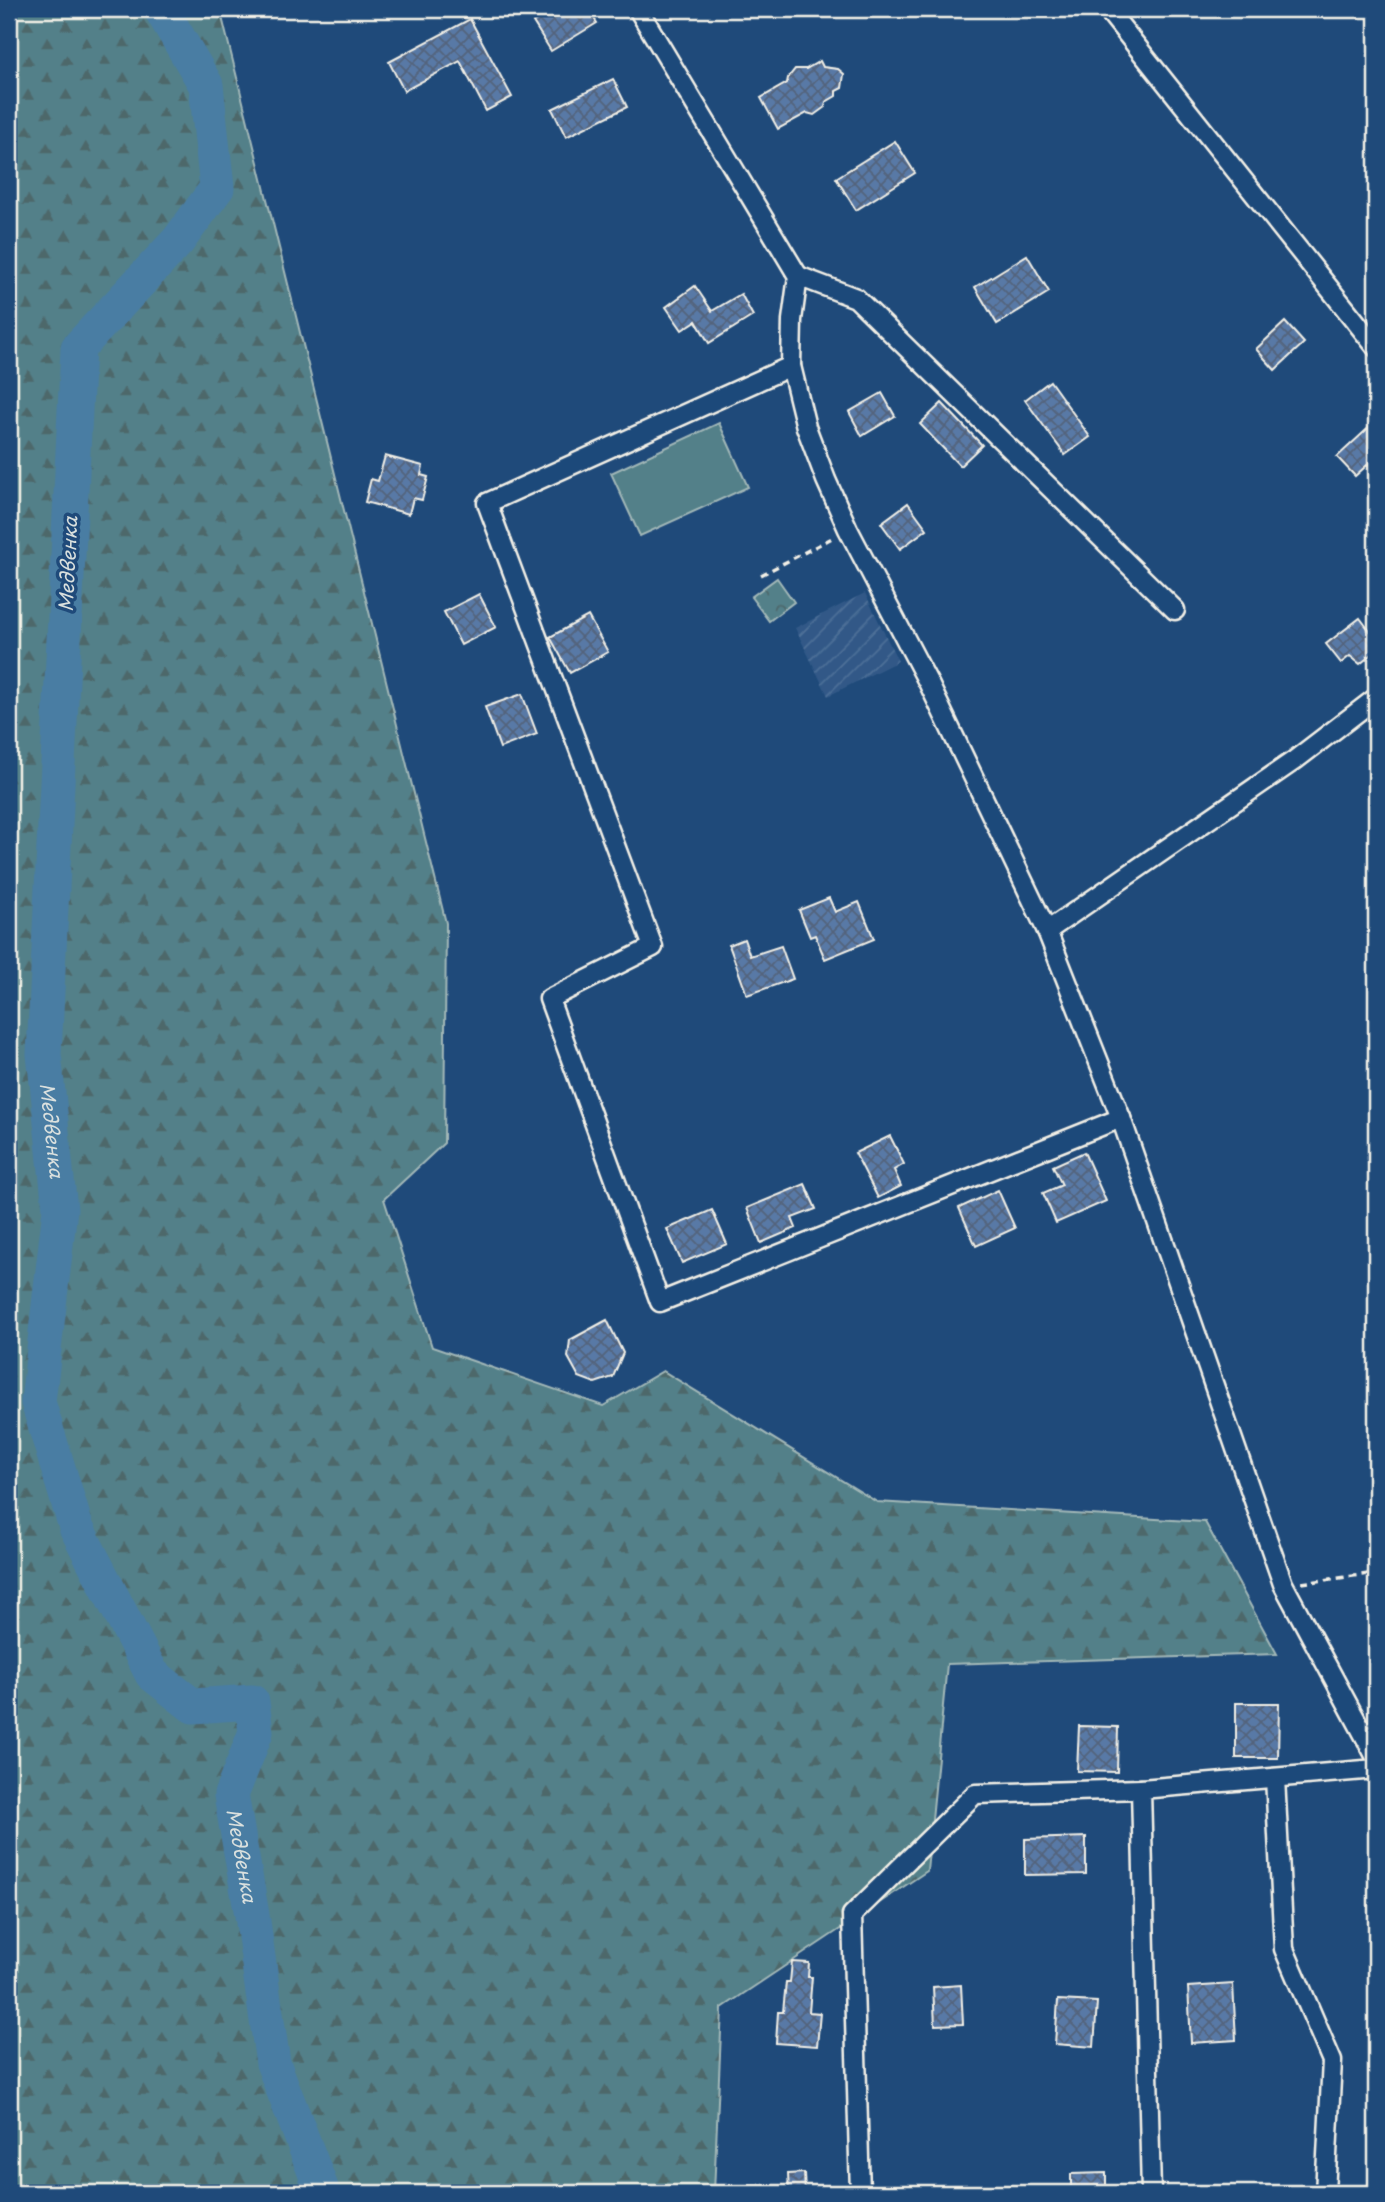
<svg xmlns="http://www.w3.org/2000/svg" width="1385" height="2202" viewBox="0 0 1385 2202" font-family="'Playpen Sans',sans-serif">
  <style>
    .industrial { fill: url(#industrial-furrows) }
    .forest { fill: url(#forest-firs); stroke: #a3b8b8; stroke-width: 2 }
    .park { fill: url(#park-crowns); stroke: #a3b8b8; stroke-width: 2 }
    .garden { fill: #528089; stroke: #a3b8b8; stroke-width: 2 }
    .lines { fill: none; stroke-linecap: round; stroke-linejoin: round }
    .river { stroke: #4a7da3; stroke-width: 35 }
    .building { fill: url(#building-cross-hatch); stroke: #f4f1e8; stroke-width: 2 }
    .street-casing { stroke: #f4f1e8; stroke-width: 23 }
    .path { stroke: #f4f1e8; stroke-width: 3.5; stroke-dasharray: 7 5; stroke-linecap: butt }
    .street { stroke: #1f4a7a; stroke-width: 18 }
    .labels { text-anchor: middle; stroke-width: 7; stroke-linejoin: round; paint-order: stroke }
    .water-label { font-size: 19px; font-style: italic; fill: #dae0de; stroke: #1f4a7a }
  </style>
  <defs>
    <pattern id="industrial-furrows" width="10" height="10" patternUnits="userSpaceOnUse" patternTransform="scale(1.75)"><rect width="10" height="10" fill="#305887"/><path d="M-1 1l2-2M0 10L10 0M9 11l2-2" fill="none" stroke="#4f7098"/></pattern>
    <pattern id="forest-firs" width="22" height="20" patternUnits="userSpaceOnUse" patternTransform="scale(1.75)"><rect width="22" height="20" fill="#528089"/><path d="M5 1l3.5 6h-7zM16 11l3.5 6h-7z" fill="#4e676b"/></pattern>
    <pattern id="park-crowns" width="20" height="18" patternUnits="userSpaceOnUse" patternTransform="scale(1.75)"><rect width="20" height="18" fill="#528089"/><path d="M2 6a3 3 0 1 1 6 0M12 15a3 3 0 1 1 6 0" fill="none" stroke="#4e676b"/></pattern>
    <pattern id="building-cross-hatch" width="8" height="8" patternUnits="userSpaceOnUse" patternTransform="scale(1.75)"><rect width="8" height="8" fill="#5979a6"/><path d="M0 0l8 8M0 8l8-8" fill="none" stroke="#52637b"/></pattern>
  </defs>
  <rect width="100%" height="100%" fill="#1f4a7a"/>
  <filter id="ink" filterUnits="userSpaceOnUse"><feTurbulence type="fractalNoise" baseFrequency=".0143" numOctaves="2"/><feDisplacementMap in="SourceGraphic" scale="14" xChannelSelector="R" yChannelSelector="G"/><feConvolveMatrix kernelMatrix="1 2 1 2 8 2 1 2 1" color-interpolation-filters="sRGB"/></filter>
  <g filter="url(#ink)">
    <!-- industrial -->
    <path class="industrial" d="M865,593L898,661L828,696L795,628Z"/>
    <!-- forest -->
    <path class="forest" d="M9,9H220L446,923L444,1143L384,1199L432,1347L603,1406L663,1371L877,1502L1205,1522L1277,1654L947,1664L927,1871L722,2008L714,2193H9Z"/>
    <!-- park -->
    <path class="park" d="M777,578L794,602L769,621L751,597Z"/>
    <!-- garden -->
    <path class="garden" d="M719,423L748,487L640,536L611,473Z"/>
    <g class="lines">
      <!-- river -->
      <path class="river" id="s1" d="M161,9L206,85L217,188L178,241L78,348L44,1054L60,1209L38,1402L76,1527L152,1674L193,1706L252,1702L256,1732L231,1795L252,1915L273,2063L323,2193"/>
    </g>
    <!-- building -->
    <g class="building">
      <path d="M556,9H588L597,23L551,51L533,22Z"/>
      <path d="M470,19L512,97L486,111L460,61L404,91L389,62Z"/>
      <path d="M820,61L823,67L838,69L844,74L842,88L836,91V96L826,102L825,107L814,115L807,113L778,129L761,98L787,83L788,78L795,69H806Z"/>
      <path d="M613,79L627,107L566,137L552,109Z"/>
      <path d="M895,141L915,173L856,210L836,178Z"/>
      <path d="M1027,255L1049,292L997,324L975,287Z"/>
      <path d="M695,286L712,311L741,294L753,316L709,343L696,321L682,330L666,307Z"/>
      <path d="M1285,322L1304,343L1275,370L1256,349Z"/>
      <path d="M1050,381L1090,437L1065,455L1025,400Z"/>
      <path d="M882,393L895,416L862,436L849,412Z"/>
      <path d="M942,403L982,445L960,466L920,424Z"/>
      <path d="M1376,421V457L1355,476L1337,457Z"/>
      <path d="M385,456L423,466L421,475L428,477L422,500L413,498L409,514L365,502L371,479L378,481Z"/>
      <path d="M908,503L927,529L900,549L881,523Z"/>
      <path d="M479,594L496,627L461,645L444,612Z"/>
      <path d="M588,616L608,652L570,673L550,637Z"/>
      <path d="M1360,618L1376,639V651L1360,664L1350,656L1341,663L1326,644Z"/>
      <path d="M522,694L537,734L500,748L485,707Z"/>
      <path d="M829,898L835,912L859,902L874,939L825,959L815,935L810,937L799,910Z"/>
      <path d="M744,939L750,956L781,946L793,979L747,995L729,945Z"/>
      <path d="M890,1136L904,1164L894,1170L901,1186L878,1198L855,1153Z"/>
      <path d="M1084,1152L1106,1201L1056,1223L1043,1193L1062,1185L1053,1166Z"/>
      <path d="M805,1184L816,1209L792,1218L796,1228L761,1243L747,1208Z"/>
      <path d="M998,1190L1015,1228L976,1246L959,1208Z"/>
      <path d="M712,1210L727,1244L682,1263L667,1229Z"/>
      <path d="M607,1320L623,1353L613,1377L595,1383L579,1377L568,1357L570,1340Z"/>
      <path d="M1236,1703H1279L1278,1758H1236Z"/>
      <path d="M1079,1726L1118,1727L1117,1772L1077,1771Z"/>
      <path d="M1086,1837V1874L1025,1875V1839Z"/>
      <path d="M792,1962L809,1963L808,1977H812L809,2012L820,2013L817,2046L776,2043L778,2012H783L786,1982H790Z"/>
      <path d="M1233,1984L1236,2040L1191,2043L1188,1987Z"/>
      <path d="M961,1985L963,2024L935,2025L933,1987Z"/>
      <path d="M1058,2000L1097,2002L1094,2047L1055,2044Z"/>
      <path d="M804,2173L805,2193H789L788,2174Z"/>
      <path d="M1106,2173V2193H1071V2174Z"/>
    </g>
    <g class="lines">
      <!-- street casing -->
      <g class="street-casing">
        <g id="street">
          <path d="M638,9L798,276L792,320L791,366L806,427L826,480L848,529L929,684L1047,931L1121,1118L1283,1584L1376,1757"/>
          <path d="M1107,9L1376,347"/>
          <path d="M798,276L856,298L1175,610"/>
          <path d="M791,366L487,503L653,947L549,999L660,1302L1121,1118"/>
          <path d="M1047,931L1295,760L1376,698"/>
          <path d="M1275,1778L1284,1949L1332,2061L1325,2193"/>
          <path d="M860,2193L852,1915L975,1794L1141,1789"/>
          <path d="M1151,2193L1141,1789L1376,1769"/>
        </g>
      </g>
      <!-- path -->
      <g class="path">
        <path d="M761,575L834,537"/>
        <path d="M1302,1583L1376,1573"/>
      </g>
      <!-- street -->
      <use href="#street" class="street"/>
    </g>
  </g>
  <g class="labels">
    <!-- water labels -->
    <g class="water-label">
      <text transform="translate(68 564) rotate(-87)" y="7">Медвенка</text>
      <text dy="7" stroke="none"><textPath href="#s1" startOffset="1188">Медвенка</textPath></text>
      <text dy="7" stroke="none"><textPath href="#s1" startOffset="2028">Медвенка</textPath></text>
    </g>
  </g>
  <!-- margin -->
  <rect width="1385" height="2202" fill="none" stroke="#1f4a7a" stroke-width="35"/>
  <rect x="18" y="18" width="1350" height="2167" fill="none" stroke="#f4f1e8" stroke-width="2.5" filter="url(#ink)"/>
</svg>
